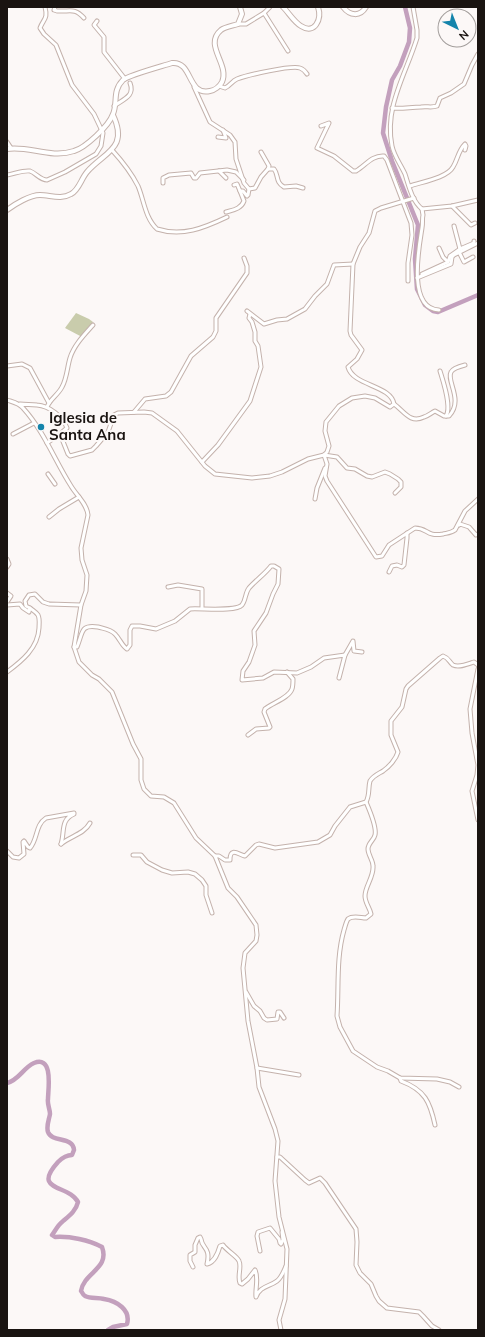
<svg xmlns="http://www.w3.org/2000/svg" width="485" height="1337" viewBox="0 0 485 1337" font-family="Mulish,sans-serif">
  <style>
    .green { fill: #c9ccac }
    .lines { fill: none; stroke-linecap: round; stroke-linejoin: round }
    .river { stroke: #c3a0bd; stroke-width: 4.5 }
    .street-casing { stroke: #c4b2ac; stroke-width: 5 }
    .secondary-casing { stroke: #c4b2ac; stroke-width: 6 }
    .street { stroke: #fff; stroke-width: 3 }
    .secondary { stroke: #fff; stroke-width: 4 }
    .poi-dot { fill: #1484ab; stroke: #fcf8f7; stroke-width: 1.5 }
    .labels { text-anchor: middle; stroke-width: 4; stroke-linejoin: round; paint-order: stroke }
    .poi-label { font-size: 15px; font-weight: bold; fill: #1a1411; stroke: #fcf8f7; text-anchor: start }
  </style>
  <rect width="100%" height="100%" fill="#fcf8f7"/>
  <!-- green -->
  <path class="green" d="M76,313L89,319L93,322L82,337L65,328Z"/>
  <g class="lines">
    <!-- river -->
    <g class="river">
      <path d="M405,7L410,28L409,42L400,66L392,80L386,107L383,133L392,161L418,225L415,259L417,289L425,305L433,311L438,312L478,295"/>
      <path d="M7,1083C19,1080 23,1068 34,1063C54,1055 48,1090 48,1099C47,1104 50,1109 50,1114C49,1120 46,1126 48,1132C52,1143 73,1136 74,1150L72,1155C67,1155 62,1158 58,1162C31,1192 69,1184 78,1202C76,1211 69,1216 62,1222C58,1225 55,1231 52,1235L55,1237C70,1236 89,1240 102,1247C110,1269 84,1272 81,1291C83,1293 82,1294 85,1296C91,1299 98,1297 104,1299C117,1301 131,1310 127,1324L113,1327L108,1330"/>
    </g>
    <!-- street casing -->
    <g class="street-casing">
      <g id="street">
        <path d="M55,7L54,10L57,11C70,12 74,7 84,18"/>
        <path d="M413,7L417,30V38C406,74 384,107 392,146C394,156 401,165 405,174C409,186 412,201 422,209L452,206L478,200"/>
        <path d="M264,13L270,7"/>
        <path d="M97,21L94,25L104,37V52L125,79"/>
        <path d="M238,24H246L264,13L288,51"/>
        <path d="M219,86L225,88C230,86 232,81 237,79C247,75 292,65 300,68C303,69 305,71 307,74"/>
        <path d="M194,87L210,122L230,135L235,142L236,159L244,183L249,189L255,188L261,177L268,169L269,166L261,152"/>
        <path d="M114,106C124,99 135,96 130,83"/>
        <path d="M392,108C402,109 411,107 421,107C427,106 431,108 437,106L440,98L451,93L464,84L472,65L478,54"/>
        <path d="M321,126L329,123L317,148L334,156L353,171H356C365,166 372,155 384,156L387,160L411,223L412,235L408,263V281"/>
        <path d="M218,137L226,138L223,130"/>
        <path d="M7,142L11,148"/>
        <path d="M112,150C122,161 131,172 138,186C144,200 145,218 157,229C182,237 204,228 227,217"/>
        <path d="M268,169H274C279,175 275,182 284,187L296,186L303,188"/>
        <path d="M219,171L226,178"/>
        <path d="M7,175C14,174 23,170 30,171C36,173 40,180 47,180L65,172L96,154L101,146L103,133L94,114L72,85L56,45L44,34L40,28C44,18 48,19 45,7"/>
        <path d="M163,183V178L169,175L191,173L194,178H196L200,173L227,170L236,172L244,180"/>
        <path d="M234,185L237,184L240,191"/>
        <path d="M410,186C421,182 447,178 453,167C458,159 458,151 465,144L466,146L465,150"/>
        <path d="M452,206L471,225L475,223"/>
        <path d="M422,209L423,215C422,219 423,223 422,228C419,247 407,309 439,310"/>
        <path d="M226,212C233,210 241,209 244,201L240,191H243L247,196L248,195L249,189"/>
        <path d="M454,226L460,249"/>
        <path d="M439,248L443,257L448,262"/>
        <path d="M459,252L464,262L473,257"/>
        <path d="M422,274L448,262L450,256L460,249L474,243V241"/>
        <path d="M417,278L451,264L452,257L454,255L478,243"/>
        <path d="M247,311L264,324L277,320L287,319L305,309L315,296L327,284L334,265L353,264"/>
        <path d="M7,366L22,364L30,368L49,403"/>
        <path d="M440,371C443,381 452,407 446,416"/>
        <path d="M7,400C13,402 19,403 23,408C44,431 55,461 71,486C77,496 87,504 88,515L81,548L82,560L87,575L86,591L81,605L74,647L79,662L92,675L99,679L112,692L133,744L141,759V780L144,789L151,796L164,797L174,803L196,838L215,856L228,888L237,897L256,925L257,935L256,941L245,953L243,968L248,1021L257,1068L259,1087L275,1129L278,1141L275,1181L279,1217L287,1249L285,1299L279,1320L281,1330"/>
        <path d="M20,404C26,405 31,404 37,405C49,406 63,416 67,428L60,434L68,454L70,456L92,450L96,446L108,432L114,415L118,413L144,412L152,413L177,431L205,466L215,474L252,478L270,476L282,472L308,459L324,455L327,452L329,446L325,431L326,422L339,406L352,398L365,396L375,398L390,407L394,404C391,385 353,386 348,367L357,359L362,350L351,335L350,331L353,264L360,247L369,233L375,211L381,208L414,198"/>
        <path d="M394,404C404,411 410,424 424,417C428,416 431,413 435,411L444,416H449C464,400 446,381 451,372C453,368 461,366 465,365"/>
        <path d="M47,407C50,399 58,395 62,387C67,378 67,368 70,358C74,345 85,334 93,325"/>
        <path d="M134,412L145,399L166,396L171,392L191,356L213,337L216,331V318L247,273V266L244,258"/>
        <path d="M13,434L34,423"/>
        <path d="M47,443L60,434"/>
        <path d="M324,455L327,464L325,476L327,481L376,557L382,556L389,545L415,528C428,528 426,537 443,534C447,533 451,533 455,530L465,511L478,499"/>
        <path d="M324,455L337,457L347,468L355,469L367,476L372,477L385,472L390,474L398,479L401,482V487L395,493"/>
        <path d="M202,462L218,445L250,401L261,367L258,346L255,341V332L252,322L249,318L250,314"/>
        <path d="M48,474L55,484"/>
        <path d="M315,499L317,488L325,468"/>
        <path d="M49,517L59,509L79,497"/>
        <path d="M459,525L460,524L469,527L476,535L478,534"/>
        <path d="M7,559L9,564L7,567"/>
        <path d="M389,572L392,566L397,565L402,567L404,565L407,538V533"/>
        <path d="M168,587L178,585L202,589V608"/>
        <path d="M7,593L11,596L7,602"/>
        <path d="M7,605L20,604L23,608L29,612L30,608"/>
        <path d="M74,647H77C83,633 80,624 98,627C105,629 110,629 115,634C120,639 122,646 127,649L130,645V630L132,626H140L156,629L175,621L190,609C200,608 236,612 242,605C246,600 245,593 249,588C256,580 265,574 271,566H274L279,569L278,584L273,594L266,613L254,631L255,645L249,662L243,671L242,680L263,678L274,672L297,673L311,667L324,658L345,655L339,678"/>
        <path d="M345,655L353,641L354,651L362,652"/>
        <path d="M478,669L470,709L472,733L478,765L477,775L472,791L478,820"/>
        <path d="M7,672C22,661 38,648 39,628C39,624 40,619 38,615C35,611 30,608 26,606L25,601L29,595L35,594L43,602L49,604L81,605"/>
        <path d="M248,735L256,729L269,728L270,727L264,712L265,709C272,703 289,698 292,689C293,686 293,682 293,679L287,672"/>
        <path d="M366,802C369,809 377,827 375,835C374,840 368,843 368,849C368,855 373,860 373,866C374,877 365,886 365,896C365,903 370,908 371,914L366,918C361,918 353,915 348,919C346,922 345,927 344,930C336,958 339,987 337,1016L340,1027L353,1051L377,1067L388,1071L400,1078L437,1079L450,1082L459,1087"/>
        <path d="M61,844C71,836 84,834 90,823"/>
        <path d="M7,851L13,857L19,858L24,854L23,842L24,841L28,847L30,848C38,839 35,825 46,818L74,813V814C60,820 65,832 61,844"/>
        <path d="M133,855H141L147,862L162,870L172,873L188,872L195,874L202,880L206,886V895L212,913"/>
        <path d="M215,856H219L225,860H230C230,847 238,854 245,856L256,845L259,844L275,848L318,842L330,835L335,826L350,807L366,802C370,795 368,788 370,781C373,776 378,774 383,771C389,767 396,759 398,752L391,735V721L402,707L406,689L408,686L440,658L443,656C449,658 449,662 453,665C459,668 468,664 474,662L478,665"/>
        <path d="M246,992L254,1006L260,1011L264,1018L267,1020L277,1019L278,1012H280L284,1018"/>
        <path d="M257,1068L299,1075"/>
        <path d="M400,1078L401,1081C425,1090 430,1102 435,1125"/>
        <path d="M277,1157H280L305,1180L309,1183L320,1178L325,1183L356,1229L357,1242L356,1265L360,1273L371,1284L376,1296L379,1301L387,1308L419,1312L423,1316L432,1326L439,1330"/>
        <path d="M260,1251L257,1236L258,1232L270,1228L279,1239L280,1243L281,1244L283,1240L282,1232"/>
        <path d="M193,1267L190,1261V1255L195,1252V1245L198,1238L200,1237L201,1239C202,1249 211,1247 207,1264C215,1262 218,1253 220,1246L223,1245C227,1251 237,1256 239,1261C242,1267 237,1276 240,1283L242,1284L248,1279L255,1270C259,1278 255,1288 256,1297C260,1286 269,1287 277,1281C281,1278 284,1271 286,1266"/>
      </g>
    </g>
    <!-- secondary casing -->
    <g class="secondary-casing">
      <g id="secondary">
        <path d="M283,7C289,13 294,22 301,26C315,35 322,19 318,7"/>
        <path d="M343,7C350,16 360,17 366,7"/>
        <path d="M7,149C28,145 50,159 74,151C85,148 109,126 113,114C118,102 112,91 123,80C129,75 163,66 172,63C193,61 187,96 210,91C215,90 220,86 222,82C230,64 203,45 221,30C225,27 232,26 238,24L242,14L240,7"/>
        <path d="M7,210C15,204 30,195 40,195C50,195 61,200 71,194C79,190 81,179 87,172C104,152 129,149 113,115"/>
      </g>
    </g>
    <!-- street -->
    <use href="#street" class="street"/>
    <!-- secondary -->
    <use href="#secondary" class="secondary"/>
  </g>
  <!-- markers -->
  <circle class="poi-dot" cx="41" cy="427" r="4"/>
  <g class="labels">
    <!-- poi labels -->
    <g class="poi-label">
      <text x="49" y="423">Iglesia de<tspan x="49" dy="17">Santa Ana</tspan></text>
    </g>
  </g>
  <!-- border -->
  <rect width="485" height="1337" fill="none" stroke="#1a1411" stroke-width="16"/>
  <!-- north arrow -->
  <g transform="translate(457 28) rotate(137)"><circle r="19" fill="#fcf8f7" stroke="#a29d9b"/>
  <path d="M0-3L7 15L0 10L-7 15Z" fill="#1484ab"/>
  <text y="-6" font-size="11" font-weight="bold" text-anchor="middle" fill="#1a1411">N</text>
  </g>
</svg>
